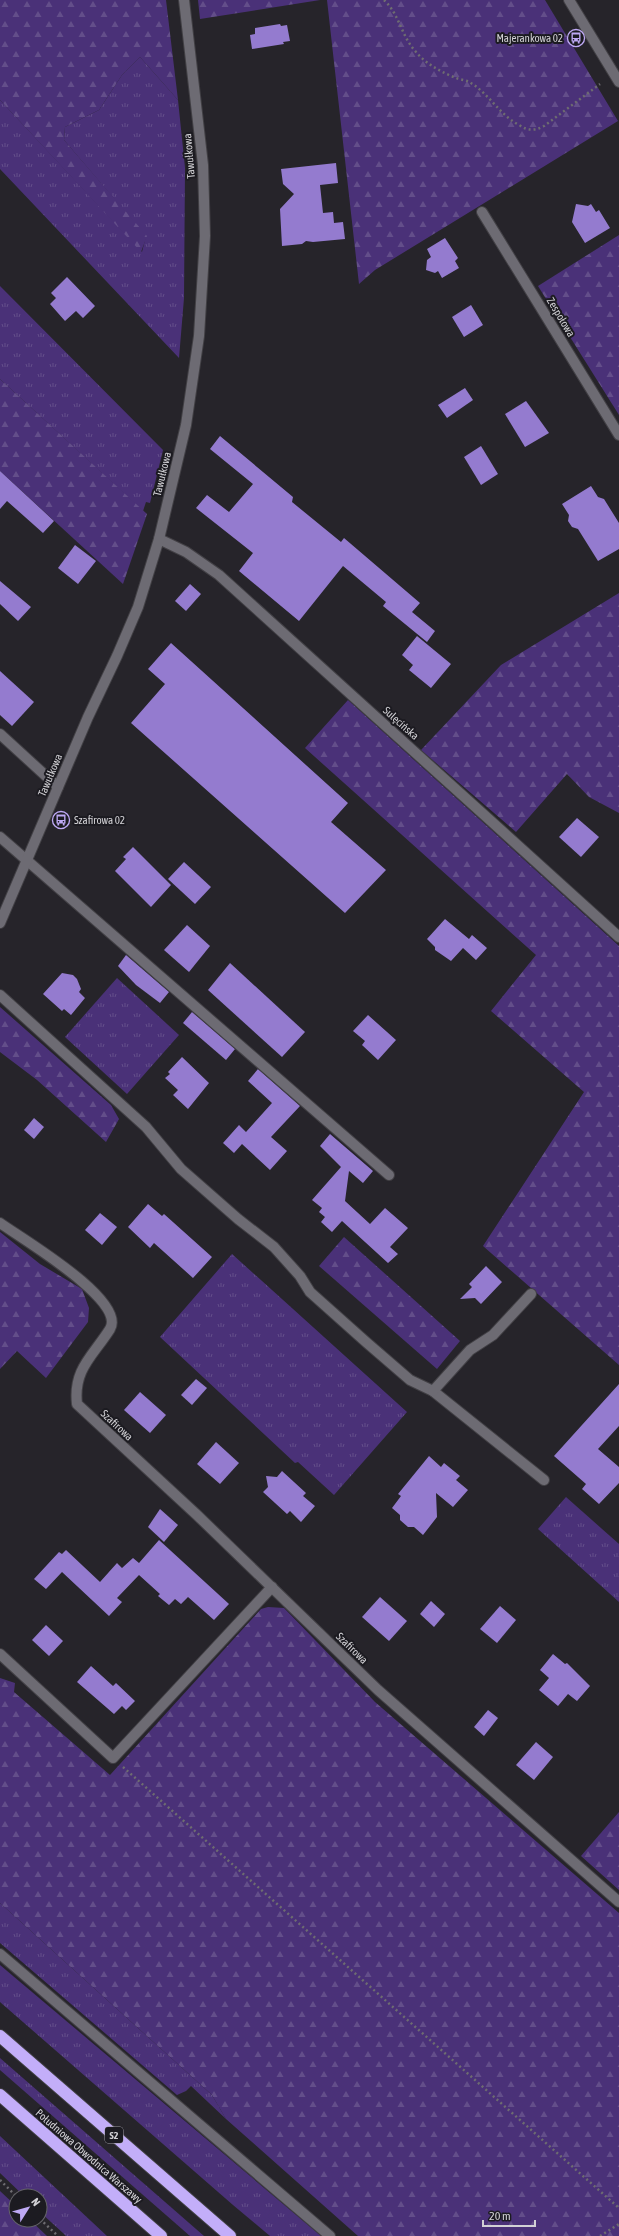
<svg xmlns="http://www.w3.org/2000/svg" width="619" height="2236" viewBox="0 0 619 2236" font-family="'Asap Condensed',sans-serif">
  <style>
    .grass { fill: url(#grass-tufts) }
    .forest { fill: url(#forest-firs) }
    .building { fill: #947bcf }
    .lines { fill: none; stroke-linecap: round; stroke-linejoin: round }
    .service-casing { stroke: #424045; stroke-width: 12 }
    .minor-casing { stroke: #424045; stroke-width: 12 }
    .tertiary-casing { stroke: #424045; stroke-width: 12 }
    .motorway-casing { stroke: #424045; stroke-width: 14 }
    .path { stroke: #6e6c71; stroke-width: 2.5; stroke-dasharray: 2 3; stroke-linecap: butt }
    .service { stroke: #6d6b73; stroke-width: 10 }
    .minor { stroke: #6d6b73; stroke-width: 10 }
    .tertiary { stroke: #6d6b73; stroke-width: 10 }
    .motorway { stroke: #c3aef9; stroke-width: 12 }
    .labels { text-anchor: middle; stroke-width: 4; stroke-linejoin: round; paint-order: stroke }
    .shield { fill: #1c1b21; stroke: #9b9a9f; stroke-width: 1 }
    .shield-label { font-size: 10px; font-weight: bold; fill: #d2d1d5 }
    .poi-label { font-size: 11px; fill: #d2d1d5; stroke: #1c1b21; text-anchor: end }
    .street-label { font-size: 11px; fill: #d2d1d5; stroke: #1c1b21 }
  </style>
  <defs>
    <pattern id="grass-tufts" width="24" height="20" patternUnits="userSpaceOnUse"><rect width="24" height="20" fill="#4a3178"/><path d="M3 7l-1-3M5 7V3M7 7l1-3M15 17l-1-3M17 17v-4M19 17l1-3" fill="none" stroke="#634e8a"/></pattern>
    <pattern id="forest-firs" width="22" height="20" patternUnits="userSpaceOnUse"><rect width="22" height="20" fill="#4a3178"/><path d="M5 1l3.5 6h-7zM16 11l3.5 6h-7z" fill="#634e8a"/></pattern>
  </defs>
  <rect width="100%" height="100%" fill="#26242a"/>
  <!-- grass -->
  <g class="grass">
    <path d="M140,57L178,100L185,168L184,298L179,358L0,169V100L142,252L146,236L64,140L65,127L99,110L122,75Z"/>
    <path d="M0,286L163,450L150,503L146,502L143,511L0,379Z"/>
    <path d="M117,978L179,1035L127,1094L65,1037Z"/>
    <path d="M232,1254L407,1412L334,1495L298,1462L295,1463L160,1337Z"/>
    <path d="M566,1497L619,1544V1602L538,1529Z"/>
    <path d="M0,1903L212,2095L226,2119L191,2086L186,2091L177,2095L0,1943Z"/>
    <path d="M0,1965L321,2236H270L233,2205L0,2002Z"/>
    <path d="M0,2058L204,2236H190L0,2070Z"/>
    <path d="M0,2136L107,2236H66L63,2233L40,2212V2196H24L0,2173Z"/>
  </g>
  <!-- forest -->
  <g class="forest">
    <path d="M0,0H166L178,100L140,57L122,75L99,110L65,127L64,140L147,236L141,252L0,100Z"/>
    <path d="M198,0H320L200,19Z"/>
    <path d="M327,0H545L618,121L375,270L359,284Z"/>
    <path d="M619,235V415L538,286Z"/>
    <path d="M0,379L147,514L123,584L0,471Z"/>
    <path d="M619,593V813L589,797L567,774L516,832L421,750L501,665Z"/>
    <path d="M348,700L619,946V1365L483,1246L584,1092L491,1011L536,955L305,748Z"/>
    <path d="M0,1007L111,1105L119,1119L106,1142L37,1080L0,1052Z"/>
    <path d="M0,1232L40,1264L82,1289L89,1308L88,1322L46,1378L17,1351L0,1369Z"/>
    <path d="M344,1237L460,1341L437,1369L319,1266Z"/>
    <path d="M268,1607L284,1608L375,1702L619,1913V2236H358L226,2119L212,2095L0,1903V1678L15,1683L14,1692L110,1775L261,1609Z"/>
    <path d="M619,1812V1890L581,1856Z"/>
    <path d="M0,2191L16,2206V2220H30L47,2236H0Z"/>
  </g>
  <!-- building -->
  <g class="building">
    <path d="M280,24L281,26L287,25L290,41L283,42L284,44L252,49L250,35L255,34V28Z"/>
    <path d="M336,163L338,183L320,185L323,213L333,212L334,223L343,222L345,239L313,242L306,241L302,244L282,246L280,209L294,194L283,184L281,169Z"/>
    <path d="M576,204L588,206L591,204L596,212L599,210L610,228L585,243L572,222Z"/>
    <path d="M445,238L458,258L455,261L459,268L442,278L438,271L435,273L426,270L427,260L431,257L427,249Z"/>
    <path d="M67,277L95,306L83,318L76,311L65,321L50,304L56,298L51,293Z"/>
    <path d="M471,305L483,325L464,337L452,317Z"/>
    <path d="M465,388L473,400L447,418L438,405Z"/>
    <path d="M526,401L549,433L525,447L505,414Z"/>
    <path d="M220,436L293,497L292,502L341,542L344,538L420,603L412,612L435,631L427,642L383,606L386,602L343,566L299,621L239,571L253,553L196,508L207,495L229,512L253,484L210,449Z"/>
    <path d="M481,446L498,474L481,485L464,457Z"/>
    <path d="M0,471L54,521L43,533L7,501L0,509Z"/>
    <path d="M591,486L598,497L604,499L619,523V549L598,561L578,529L572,527L568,521L569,515L562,504Z"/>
    <path d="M75,545L96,561L78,584L58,568Z"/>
    <path d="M0,581L31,607L18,621L0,604Z"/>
    <path d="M190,584L201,594L186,611L175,601Z"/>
    <path d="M417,636L451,664L431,688L409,670L413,665L402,655Z"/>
    <path d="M171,643L348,803L331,822L386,870L345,913L131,723L165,684L148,669Z"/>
    <path d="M0,671L34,702L12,726L0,715Z"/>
    <path d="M577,818L599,837L581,857L559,837Z"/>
    <path d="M133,847L171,885L151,907L115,871L126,859L123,857Z"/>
    <path d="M184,862L211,887L195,904L168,879Z"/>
    <path d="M445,919L469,939L472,935L487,948L476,960L463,948L451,961L435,950V947L427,939Z"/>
    <path d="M187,925L210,946L189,972L164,950Z"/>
    <path d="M126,955L169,992L160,1003L136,985L118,966Z"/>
    <path d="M230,963L305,1032L282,1057L208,990Z"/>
    <path d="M62,973L73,975L77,979L81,989L79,992L85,998L71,1015L64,1009L62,1011L43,994Z"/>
    <path d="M192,1012L235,1049L226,1060L183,1023Z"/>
    <path d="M368,1015L396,1040L378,1060L362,1045L365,1041L353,1031Z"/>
    <path d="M182,1057L209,1083L188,1109L173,1095L178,1090L165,1078L170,1074L168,1072Z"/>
    <path d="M258,1069L300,1106L271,1137L287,1151L270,1170L242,1144L234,1153L223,1143L239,1125L246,1132L272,1103L248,1081Z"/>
    <path d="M34,1118L44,1127L34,1139L24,1130Z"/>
    <path d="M330,1134L373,1171L363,1183L349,1171L345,1201L370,1224L385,1208L408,1228L390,1247L398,1254L388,1263L342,1221L332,1232L321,1222L325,1217L319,1212L322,1208L312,1200L341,1167L320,1146Z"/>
    <path d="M148,1204L162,1216L164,1214L212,1257L193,1278L154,1243L150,1248L128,1227Z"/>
    <path d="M100,1213L117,1227L102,1245L85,1230Z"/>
    <path d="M486,1266L502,1282L481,1304L475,1298L460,1299L472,1287L469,1284Z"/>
    <path d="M196,1379L207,1388L192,1405L181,1395Z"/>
    <path d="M619,1384V1426L598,1449L619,1467V1483L599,1504L582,1489L586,1484L554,1456Z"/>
    <path d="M140,1392L166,1415L150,1433L124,1410Z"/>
    <path d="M216,1442L239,1463L220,1484L197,1464Z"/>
    <path d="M429,1456L441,1467L444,1463L460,1476L456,1480L468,1490L453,1507L436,1493L437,1517L423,1535L414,1527H408L400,1520V1515L392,1508L401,1496L398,1494Z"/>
    <path d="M282,1471L306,1493L303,1496L315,1506L301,1522L290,1511L287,1514L263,1492L268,1487L266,1476L277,1477Z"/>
    <path d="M160,1509L178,1525L164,1542L148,1527Z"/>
    <path d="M159,1540L229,1604L214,1620L188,1597L181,1604L175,1599L169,1605L158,1596L160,1594L139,1575L117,1598L122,1602L109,1616L62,1572L46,1589L34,1579L59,1552L62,1554L66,1550L100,1582L117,1563L122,1568L133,1558L139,1563Z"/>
    <path d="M380,1597L407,1621L389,1641L362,1617Z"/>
    <path d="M431,1601L445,1614L434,1627L420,1614Z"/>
    <path d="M500,1606L516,1620L497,1643L480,1629Z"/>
    <path d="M46,1625L63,1641L49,1656L32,1640Z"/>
    <path d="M553,1654L565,1664L567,1663L590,1686L577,1701L568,1694L558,1706L539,1690L549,1678L540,1670Z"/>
    <path d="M91,1666L113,1686L116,1683L135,1701L126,1710L122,1706L114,1714L77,1682Z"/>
    <path d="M488,1710L498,1718L484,1736L474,1727Z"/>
    <path d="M536,1742L553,1757L534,1780L516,1765Z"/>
  </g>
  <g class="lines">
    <!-- service casing -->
    <g class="service-casing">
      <g id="service">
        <path d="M0,734L58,787"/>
        <path d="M0,837L389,1175"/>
        <path d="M0,995L146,1127L181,1169L238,1219L274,1247L300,1276L310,1292L366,1342L410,1380L433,1391L544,1480"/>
        <path d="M433,1391L470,1350L493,1335L531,1294"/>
        <path d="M0,1654L113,1758L272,1587"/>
      </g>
    </g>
    <!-- minor casing -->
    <g class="minor-casing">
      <g id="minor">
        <path d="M482,212L619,435"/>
        <path d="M159,539L186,552L219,575L619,937"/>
        <path d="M0,923L88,717L117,656L138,607L159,539L186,425L199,336L205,236L203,165L184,0"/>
        <path d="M0,1223C19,1237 127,1300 110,1329C93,1356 73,1369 77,1404L197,1515L378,1690L619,1902"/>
        <path d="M0,1954L330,2236"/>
      </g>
    </g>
    <!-- tertiary casing -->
    <g class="tertiary-casing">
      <path id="tertiary" d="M569,0L619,82"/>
    </g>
    <!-- motorway casing -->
    <g class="motorway-casing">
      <g id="motorway">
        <path d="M0,2036L230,2236"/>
        <path d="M0,2095L161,2236"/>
      </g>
    </g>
    <!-- path -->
    <g class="path">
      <path d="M384,0C400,15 401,36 416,52C426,64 441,72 456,78C461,80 467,80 471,83C489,94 500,115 519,125C528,131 535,131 544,126L600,84"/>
      <path d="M123,1767L619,2208"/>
      <path d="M0,2180L16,2196"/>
      <path d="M40,2219L58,2236"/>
      <path d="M600,2236L619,2224"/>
    </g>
    <!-- service -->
    <use href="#service" class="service"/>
    <!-- minor -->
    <use href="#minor" class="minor"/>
    <!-- tertiary -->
    <use href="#tertiary" class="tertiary"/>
    <!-- motorway -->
    <use href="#motorway" class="motorway"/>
  </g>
  <!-- icons -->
  <defs>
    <g id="bus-ring" transform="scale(0.9)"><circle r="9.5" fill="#1c1b21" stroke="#bea9f4" stroke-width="1.5"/><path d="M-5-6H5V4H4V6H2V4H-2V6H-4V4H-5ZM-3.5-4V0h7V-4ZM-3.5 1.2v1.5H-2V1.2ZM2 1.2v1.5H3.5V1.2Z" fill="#bea9f4"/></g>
  </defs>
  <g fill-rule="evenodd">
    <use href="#bus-ring" x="576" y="38"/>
    <use href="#bus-ring" x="61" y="820"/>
  </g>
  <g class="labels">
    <!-- shield labels -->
    <rect class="shield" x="105" y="2127" width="18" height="16" rx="3"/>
    <g class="shield-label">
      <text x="114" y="2139">S2</text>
    </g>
    <!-- poi labels -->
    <g class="poi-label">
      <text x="563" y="42">Majerankowa 02</text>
      <text x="74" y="824" text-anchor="start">Szafirowa 02</text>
    </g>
    <!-- street labels -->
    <g class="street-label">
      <text transform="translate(189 156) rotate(-95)" y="4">Tawułkowa</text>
      <text transform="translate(561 317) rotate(59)" y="4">Zespołowa</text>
      <text transform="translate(162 474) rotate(-76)" y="4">Tawułkowa</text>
      <text transform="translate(401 723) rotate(42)" y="4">Sulęcińska</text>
      <text transform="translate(50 775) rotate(-67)" y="4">Tawułkowa</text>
      <text transform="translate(117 1425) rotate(43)" y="4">Szafirowa</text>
      <text transform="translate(352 1648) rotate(44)" y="4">Szafirowa</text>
      <text transform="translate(89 2156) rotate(41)" y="4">Południowa Obwodnica Warszawy</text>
    </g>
  </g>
  <!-- north arrow -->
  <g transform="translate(28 2208) rotate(53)"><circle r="19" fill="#1c1b21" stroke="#656469"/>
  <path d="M0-3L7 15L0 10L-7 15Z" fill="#bea9f4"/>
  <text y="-6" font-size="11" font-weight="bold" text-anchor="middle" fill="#d2d1d5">N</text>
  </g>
  <!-- scale -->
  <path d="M483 2220v6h52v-6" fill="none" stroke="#d2d1d5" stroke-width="2"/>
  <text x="489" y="2220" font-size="12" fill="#d2d1d5" stroke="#1c1b21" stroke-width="3" paint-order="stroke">20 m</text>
</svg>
